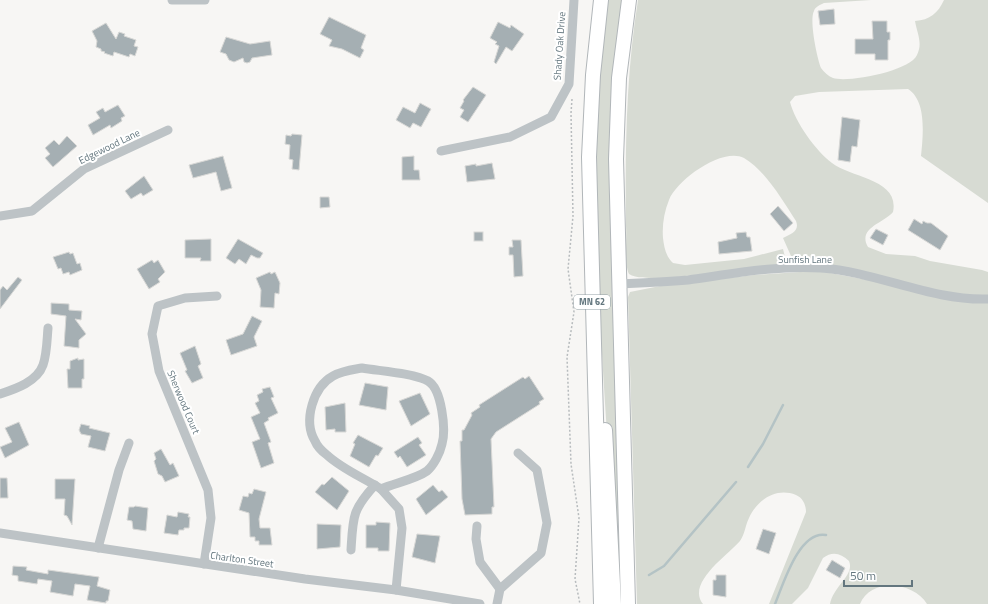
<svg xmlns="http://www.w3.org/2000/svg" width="988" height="604" viewBox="0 0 988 604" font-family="'Titillium Web',sans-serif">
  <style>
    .green { fill: #d7dbd3 }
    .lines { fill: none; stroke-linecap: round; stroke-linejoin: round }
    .stream { stroke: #b4c3c5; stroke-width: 2.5 }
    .building { fill: #a5afb3; stroke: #d8d8d6 }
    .highway-casing { stroke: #b1b6b9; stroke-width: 16 }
    .path { stroke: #b8bcbe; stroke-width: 1.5; stroke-dasharray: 2 2; stroke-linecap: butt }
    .minor { stroke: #bdc3c6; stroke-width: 9 }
    .highway { stroke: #fff; stroke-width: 14 }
    .labels { text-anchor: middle; stroke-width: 4; stroke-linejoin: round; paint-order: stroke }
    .shield { fill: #fff; stroke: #929fa5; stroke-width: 1 }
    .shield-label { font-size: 9px; font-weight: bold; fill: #63767e }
    .street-label { font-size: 10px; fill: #63767e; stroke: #fff }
  </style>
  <rect width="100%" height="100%" fill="#f7f6f4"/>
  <!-- green -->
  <g class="green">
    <path d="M608,0H622L612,77L609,159L621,604H617C612,482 600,361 597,240C595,160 595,79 608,0Z"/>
    <path d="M638,0H871L824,3C820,5 815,7 814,11C809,20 817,58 821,68C824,72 828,76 833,78C848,83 910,71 917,55C923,43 917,33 915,21C930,20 938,13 944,0H988V203L921,156C923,136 927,101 908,89L819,92L795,96L790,102C795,122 816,151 832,163C851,178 900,179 893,212C884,223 857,228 868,247L886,254L915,256L930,261L982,270L988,272V296L960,295L795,265L783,238C791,234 800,231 796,221C783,201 765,170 744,158C722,147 677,180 669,200C664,212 662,226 663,238C664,247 666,257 673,263L685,265L744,259L783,249L787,265L658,279C649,277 636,279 629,274C624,264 627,238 626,226C625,150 626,75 638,0Z"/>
    <path d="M815,271L830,273L988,302V604H927C914,582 871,577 860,604H830C833,586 855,575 849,561C841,553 832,551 823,558L808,588L792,604H769L806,512C806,505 803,498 796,495C776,487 757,500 749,518C745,526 745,534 740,541C728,555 686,583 703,604H637L628,297L630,292L660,286L754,275Z"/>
  </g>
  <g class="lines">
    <!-- stream -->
    <g class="stream">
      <path d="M748,467L763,444L783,405"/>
      <path d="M649,575L664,566L736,482"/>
      <path d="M775,604C783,585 799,530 826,535"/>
    </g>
  </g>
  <!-- building -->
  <g class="building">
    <path d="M834,9L835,24L820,25L818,11Z"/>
    <path d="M329,17L366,35L361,48L364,50L360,58L342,49L329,46L332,40L320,34Z"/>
    <path d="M872,21H887V32H890V40H888V60H875V54H855V39H873Z"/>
    <path d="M498,22L510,28L511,25L524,34L512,51L506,47L496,64L494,62L499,46L495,44L497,42L490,38Z"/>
    <path d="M106,23L116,39L119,32L125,34L124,36L136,40L134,46L138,47L135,56L130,54L129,57L114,52L113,56L104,53L105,52L101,51V49L96,47L97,41L92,31Z"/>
    <path d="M226,37L250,44L270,41L272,55L252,58L250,62L247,63L244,62L243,58L234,62L229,60L226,54L220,52Z"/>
    <path d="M473,87L486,95L468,122L460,117L464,110L460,108L464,101L463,100Z"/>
    <path d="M420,103L431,109L421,127L413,123L410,128L396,120L403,107L415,113Z"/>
    <path d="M118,105L125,116L121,118L122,121L111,128L110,125L93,135L88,125L100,118L96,112L103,108L105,112Z"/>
    <path d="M842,117L860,120L857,147L852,146L850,162L838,160Z"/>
    <path d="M292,134L302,135L299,170L292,169L293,160L289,159L290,145L285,144L286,135L291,136Z"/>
    <path d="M67,136L77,146L53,167L45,158L50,154L45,148L54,140L59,145Z"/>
    <path d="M223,156L232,188L221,191L216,172L193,178L189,165Z"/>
    <path d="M414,156V170H419L420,180H402V157Z"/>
    <path d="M492,163L495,179L467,182L465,166L476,164V166Z"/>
    <path d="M144,176L153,190L143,196L141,193L131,199L125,191Z"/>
    <path d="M320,197H329L330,207L320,208Z"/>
    <path d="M778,206L793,223L784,231L770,214Z"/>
    <path d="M914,219L922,224L923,221L927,223H931L948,236L940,250L908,230Z"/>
    <path d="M876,229L888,235L883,245L870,238Z"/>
    <rect x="474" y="232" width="9" height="9"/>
    <path d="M746,232L747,237H750L752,251L719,254L718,242L737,238L736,233Z"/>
    <path d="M211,239V261H200L201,258H185V240Z"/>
    <path d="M238,239L263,253L260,258H257L251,255L246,264L239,259L235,264L226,258Z"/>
    <path d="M512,240H521L523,276L514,277L513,255H509V247H513Z"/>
    <path d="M69,252L70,254L73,253L77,264L80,263L82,270L70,275L69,272L63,274L61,268L58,269L53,257Z"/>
    <path d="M152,260L154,263L158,260L165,272L158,279L160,282L149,289L137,269Z"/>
    <path d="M270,272L271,274L275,272L280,283L279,294L275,293L274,308L260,307L261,290L256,278Z"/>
    <path d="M18,277L22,280L0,309V290L3,286L7,290Z"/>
    <path d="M51,303L69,304V310L82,311L81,320L75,319L86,334L79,340V348L64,346L66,316L51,314Z"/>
    <path d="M252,316L262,321L254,337L257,346L231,355L226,340L243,334Z"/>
    <path d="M195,346L201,364L198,366L203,378L192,383L185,371L187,370L180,353Z"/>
    <path d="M78,358V360L84,359V379H82V388H68L67,369H70V361Z"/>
    <path d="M529,376L544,399L539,402L540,404L496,432L491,439L494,507H492V514L465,515L462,499L460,441H462V430H464L472,415L471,413L480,407L479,405L523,377L525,379Z"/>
    <path d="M365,383L388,387L386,410L359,405Z"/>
    <path d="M270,387L274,397L271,398L278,413L268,418L269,420L264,423L271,442L268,443L274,463L261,468L252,442L260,439L251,417L260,413L255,403L259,401L257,395L263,392L262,389Z"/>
    <path d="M420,393L430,414L411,426L399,401Z"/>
    <path d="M345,403L346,432H335V429L326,430L325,407Z"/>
    <path d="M19,422L29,445L5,458L0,447L12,442L5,428Z"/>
    <path d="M81,424L90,426L89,428L110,433L105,451L88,447L91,436L81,434L79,430Z"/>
    <path d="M358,435L383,448L378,456L376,455L369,467L350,456L355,444L353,443Z"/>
    <path d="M418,437L422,443L419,445L426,455L407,467L400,456L398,458L394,452Z"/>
    <path d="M161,449L170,465L173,463L179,476L165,482L162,476L158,474L154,461L156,459L154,453Z"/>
    <path d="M332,477L349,491L337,510L315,492L322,484L324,485Z"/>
    <path d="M0,478H7L8,498H0Z"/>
    <path d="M55,479H75L72,525L67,516L64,515L65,499H55Z"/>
    <path d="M433,485L439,492L442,490L448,497L426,515L416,499Z"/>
    <path d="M254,489L266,492L259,519L260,528H270L272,545H259V541H255V537H250L249,513L239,510L243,496L248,497L249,493L252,494Z"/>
    <path d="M135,506L148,508L146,531L133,529L132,521L127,520L129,507H134Z"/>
    <path d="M178,512L189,514L188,517H190L189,528H184V530H179L178,535L164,533L167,515L177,517Z"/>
    <path d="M376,522L390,523L389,551H378V548H366V525H376Z"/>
    <path d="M317,524L341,525L340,547L317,549Z"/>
    <path d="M763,529L776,533L769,554L756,549Z"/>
    <path d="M417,534L440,536L435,563L412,557Z"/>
    <path d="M832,560L845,568L840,578L826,570Z"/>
    <path d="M13,566L27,567L26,570L48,574V570L99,577L97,586L110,590L108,601H106V603L87,600L90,586L75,584L73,596L50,592L52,581L38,579L37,584L18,581V576L12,575Z"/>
    <path d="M716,575H726V597L713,595V580H716Z"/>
  </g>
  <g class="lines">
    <!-- highway casing -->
    <g class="highway-casing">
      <g id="highway">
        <path d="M605,430L614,604"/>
        <path d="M601,604L589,157L593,75L601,0"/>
        <path d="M628,604L616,159L619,78L629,0"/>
      </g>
    </g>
    <!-- path -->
    <path class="path" d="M572,99L571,113L573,216L568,269L574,312L567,357L571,464L579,518L575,579L580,604"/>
    <!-- minor -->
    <g class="minor">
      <path d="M172,0H205"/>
      <path d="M441,151L510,137L551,117L569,84L574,0"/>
      <path d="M0,216L32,211L84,169L168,130"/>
      <path d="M618,284C642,283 665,282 688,280C732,274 777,265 821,268C878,272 931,301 988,299"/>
      <path d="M362,368C379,371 414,373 428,381C442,389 446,430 442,444C440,453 434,465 427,471C416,479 395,483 381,489C364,478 342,469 327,455C323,452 317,446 315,441C303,421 313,387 333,376C342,371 351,370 362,368Z"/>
      <path d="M0,394C15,389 37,382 43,365C47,354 47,339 48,328"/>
      <path d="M381,489L399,509L402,528L396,590"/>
      <path d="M477,526L476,539L480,562L500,589"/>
      <path d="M0,533L305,579L396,590L480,604"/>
      <path d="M98,548L119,470L129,443"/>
      <path d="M351,550C353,517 352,510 375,485"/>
      <path d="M204,564L211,518L208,490L159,371L152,334L158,306L185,298L217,296"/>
      <path d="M497,604L500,589L541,553L547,523L537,470L518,453"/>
    </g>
    <!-- highway -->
    <use href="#highway" class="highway"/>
  </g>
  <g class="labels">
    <!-- shield labels -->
    <rect class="shield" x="574" y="295" width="36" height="14" rx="3"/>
    <g class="shield-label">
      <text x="592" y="305">MN 62</text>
    </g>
    <!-- street labels -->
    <g class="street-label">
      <text transform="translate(559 46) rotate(-86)" y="4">Shady Oak Drive</text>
      <text transform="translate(109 146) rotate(-26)" y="4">Edgewood Lane</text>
      <text x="805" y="263">Sunfish Lane</text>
      <text transform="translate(184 402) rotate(67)" y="4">Sherwood Court</text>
      <text transform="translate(242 559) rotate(8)" y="4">Charlton Street</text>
    </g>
  </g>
  <!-- scale -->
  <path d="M844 580v6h68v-6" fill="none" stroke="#63767e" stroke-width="2"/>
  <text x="850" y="580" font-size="12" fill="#63767e" stroke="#ffffff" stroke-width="3" paint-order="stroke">50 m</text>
</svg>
